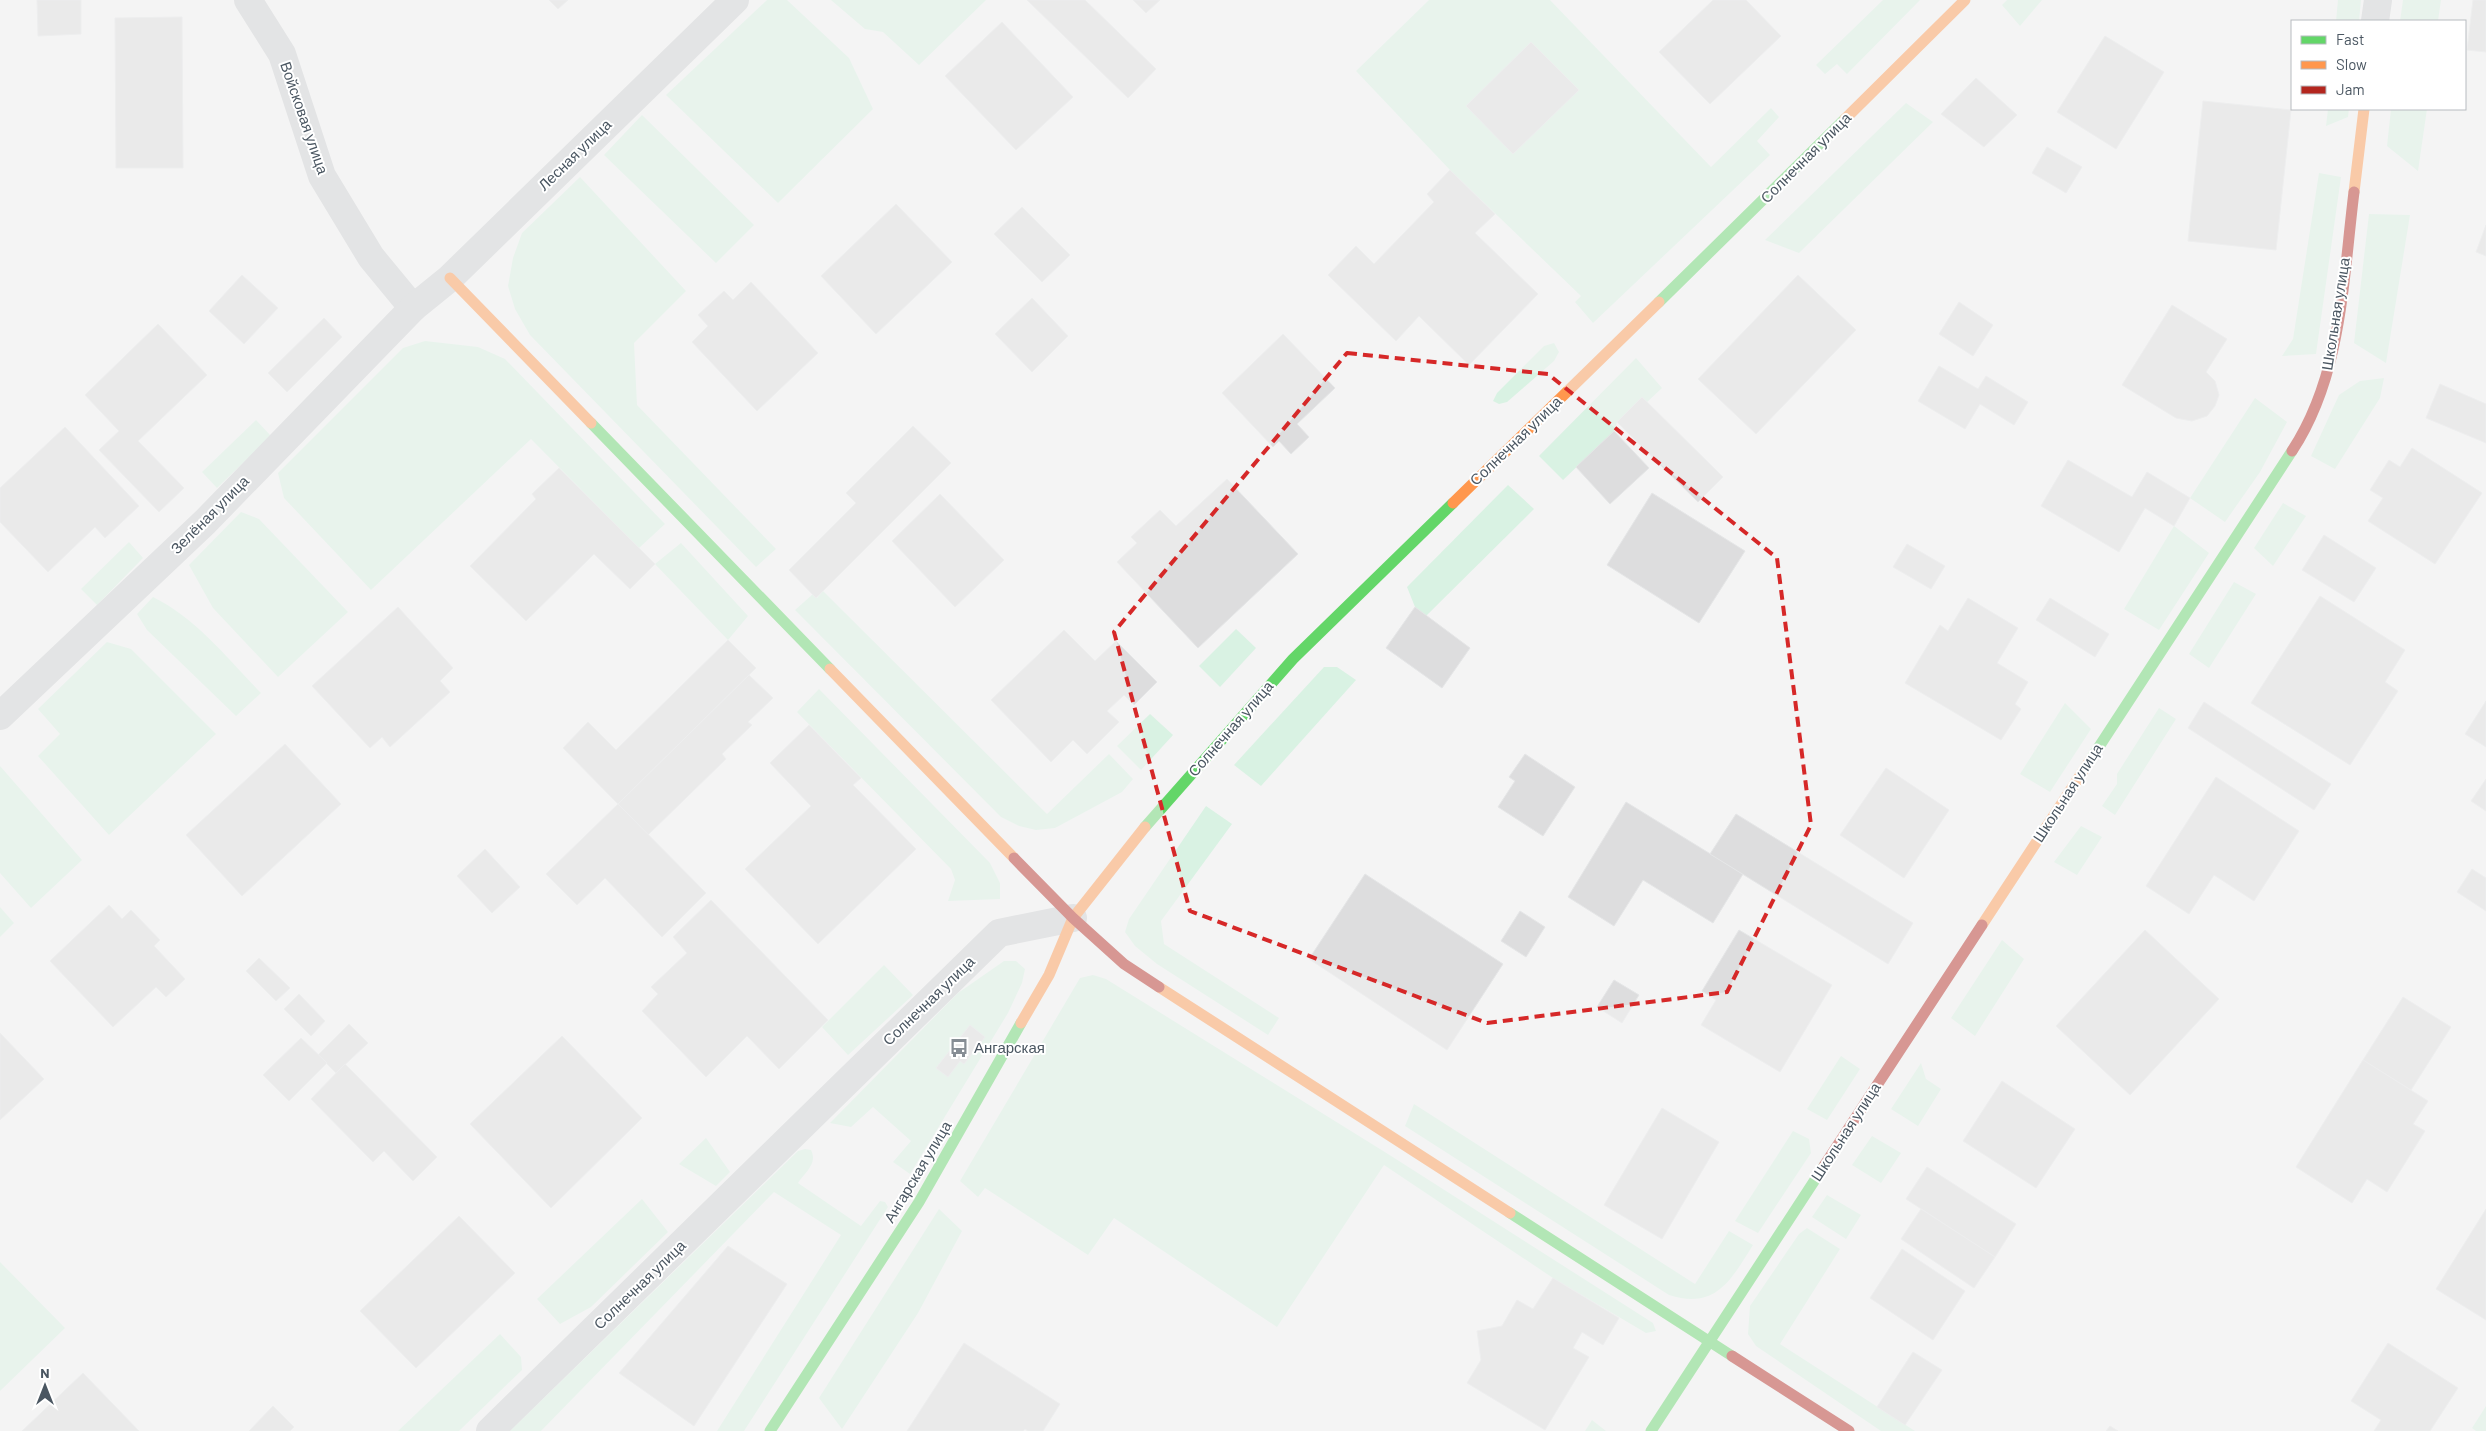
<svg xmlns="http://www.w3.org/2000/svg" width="2486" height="1431" viewBox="0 0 2486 1431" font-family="Barlow,sans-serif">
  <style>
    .green { fill: #d9f2e3 }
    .building { fill: #ddddde; stroke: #e5e6e7 }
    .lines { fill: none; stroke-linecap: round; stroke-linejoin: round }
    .street { stroke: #ced0d2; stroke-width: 28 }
    .fast { stroke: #63d668; stroke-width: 11 }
    .slow { stroke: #ff974d; stroke-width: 11 }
    .jam { stroke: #b3261e; stroke-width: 11 }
    .marked { fill: none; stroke: #d62828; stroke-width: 4; stroke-dasharray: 10 6; stroke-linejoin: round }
    .labels { text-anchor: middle; stroke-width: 4; stroke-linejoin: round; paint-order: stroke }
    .street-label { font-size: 15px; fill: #4a5661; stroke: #fff }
    .poi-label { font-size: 15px; fill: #4a5661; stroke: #fff; text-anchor: start }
  </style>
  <rect width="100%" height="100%" fill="#f4f4f4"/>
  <!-- green -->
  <g class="green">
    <path d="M767,0H787L849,58L873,109L778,203L666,95Z"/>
    <path d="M831,0H986L919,65L883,32L865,29Z"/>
    <path d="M1429,0H1550L1711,167L1771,108L1779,117L1757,141L1770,155L1593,323L1575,302L1581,296L1450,170L1356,71Z"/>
    <path d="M1883,0H1920L1847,74L1837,64L1825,74L1816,65Z"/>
    <path d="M2007,0H2042L2020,26L2002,5Z"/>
    <path d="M2338,0H2361L2359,21H2336Z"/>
    <path d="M2403,0H2441L2438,21H2400Z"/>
    <path d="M1906,103L1933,122L1799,253L1765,240Z"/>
    <path d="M2328,109H2349L2348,117L2326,126Z"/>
    <path d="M2391,109H2427L2418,171L2387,146Z"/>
    <path d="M642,115L754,225L716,263L604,155Z"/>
    <path d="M2319,173L2341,177L2316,354L2282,356L2293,339Z"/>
    <path d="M580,177L686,291L634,343L637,405L776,549L756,567L530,335L515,309L508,286L513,258L522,233Z"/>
    <path d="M2369,214L2410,215L2386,363L2354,343Z"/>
    <path d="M425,341L478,347L505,359L665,524L639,548L531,439L371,590L284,498L278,473L403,348Z"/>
    <path d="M1554,343L1559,352L1554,361L1507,402L1499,404L1493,401L1497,393L1544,346Z"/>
    <path d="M1636,358L1662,388L1647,402L1642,397L1617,422L1614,431L1563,480L1539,456Z"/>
    <path d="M2384,378L2380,398L2335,469L2311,456L2339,395L2360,381Z"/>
    <path d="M2255,398L2287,422L2260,472L2225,522L2190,498Z"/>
    <path d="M256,420L271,436L217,488L202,472Z"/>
    <path d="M1508,485L1534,509L1426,616L1415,607L1407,587Z"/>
    <path d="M2283,503L2306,516L2273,566L2254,548Z"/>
    <path d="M241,512L259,519L348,612L278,677L213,608L189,565Z"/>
    <path d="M2174,526L2209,553L2159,630L2124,609Z"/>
    <path d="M129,542L143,558L97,605L81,589Z"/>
    <path d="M681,543L748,616L728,640L655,564Z"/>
    <path d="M2234,582L2256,594L2209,668L2189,654Z"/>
    <path d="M823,591L1047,814L1109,754L1133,779L1122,792L1055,828L1036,830L1019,826L1001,817L795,610L813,594L817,598Z"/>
    <path d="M153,597C196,618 228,659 261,693L236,716L147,630L137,614Z"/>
    <path d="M1236,629L1256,648L1220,687L1199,666Z"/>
    <path d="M107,642L131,649L216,734L109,835L38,756L60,734L38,709Z"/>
    <path d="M1324,667H1337L1356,680L1261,786L1234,765Z"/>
    <path d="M819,689L990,863L1000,883V899L948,901L955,880L951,869L797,712Z"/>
    <path d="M2065,703L2091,729L2050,792L2020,774Z"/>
    <path d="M2159,708L2176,719L2115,815L2102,806L2117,784V774Z"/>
    <path d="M1150,714L1173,735L1141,770L1117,746Z"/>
    <path d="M0,766L82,860L31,908L0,873Z"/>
    <path d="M1206,806L1232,824L1161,921L1164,944L1279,1018L1268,1035L1157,964L1135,946L1125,932L1129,919Z"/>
    <path d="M2081,826L2102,837L2077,875L2054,862Z"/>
    <path d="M0,907L14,923L0,937Z"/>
    <path d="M2002,940L2024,959L1975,1036L1951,1018Z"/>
    <path d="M1004,961H1016L1025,969L1022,983L1008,1013L910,1174L893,1162L911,1141L873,1107L851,1127L830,1123L958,993Z"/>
    <path d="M884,965L913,995L848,1055L822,1027Z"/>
    <path d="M1093,975L1106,979L1388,1154L1653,1323L1656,1331L1646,1333L1553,1278L1384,1165L1277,1327L1114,1218L1088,1255L985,1188L978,1197L960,1181L1080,978Z"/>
    <path d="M1841,1056L1860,1069L1827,1120L1807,1109Z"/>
    <path d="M1921,1063L1926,1079L1941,1089L1918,1126L1891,1109Z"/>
    <path d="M1414,1104L1695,1284L1729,1231L1753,1245C1731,1280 1716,1310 1669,1295L1405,1126Z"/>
    <path d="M1793,1131L1809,1139L1811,1153L1758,1233L1735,1221Z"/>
    <path d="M1872,1136L1901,1153L1881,1183L1852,1165Z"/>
    <path d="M706,1138L730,1172L716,1186L679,1164Z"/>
    <path d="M805,1149L811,1150C818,1164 805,1172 798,1183L861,1226L880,1201L885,1202L888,1207L744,1431H717L841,1235L774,1192L541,1431H510L798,1151Z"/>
    <path d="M1827,1195L1861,1215L1846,1239L1812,1217Z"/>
    <path d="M642,1199L668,1232L591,1307L560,1324L537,1299Z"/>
    <path d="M939,1209L962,1231L918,1313L842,1429L819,1398Z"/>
    <path d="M1807,1228L1840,1249L1780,1344L1915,1431H1881L1756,1346L1748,1334L1750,1306L1799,1234Z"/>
    <path d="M0,1262L65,1328L0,1391Z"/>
    <path d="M500,1334L521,1357L522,1370L459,1431H398Z"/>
    <path d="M2486,1406V1431H2476L2472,1428Z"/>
    <path d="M1592,1420L1606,1431H1585Z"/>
  </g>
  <!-- building -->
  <g class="building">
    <path d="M37,0H81V34L38,36Z"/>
    <path d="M549,0H568L558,9Z"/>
    <path d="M1027,0H1085L1156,69L1128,98Z"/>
    <path d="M1133,0H1160L1146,13Z"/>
    <path d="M1713,0H1746L1781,36L1710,104L1659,52Z"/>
    <path d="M2473,0H2486V52L2467,50Z"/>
    <path d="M182,17L183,168H116L115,18Z"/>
    <path d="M1002,22L1073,97L1016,150L945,76Z"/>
    <path d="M2105,36L2164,72L2116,149L2057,112Z"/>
    <path d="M1531,42L1579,90L1513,154L1466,106Z"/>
    <path d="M1976,78L2017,115L1984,147L1941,114Z"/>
    <path d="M2203,101L2291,110L2276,250L2188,241Z"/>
    <path d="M2047,147L2082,167L2066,193L2032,173Z"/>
    <path d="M1450,170L1495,214L1475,233L1538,294L1469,365L1419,316L1396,341L1328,275L1356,246L1374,264L1434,202L1427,194Z"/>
    <path d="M896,204L952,262L876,334L821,276Z"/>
    <path d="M1022,207L1070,255L1042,282L994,234Z"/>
    <path d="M2486,225V256L2476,252Z"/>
    <path d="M242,275L278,308L244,344L209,311Z"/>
    <path d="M1798,275L1856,330L1756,434L1698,379Z"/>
    <path d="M751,282L818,353L757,411L692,342L708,326L698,315L724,291L733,300Z"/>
    <path d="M1032,298L1068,336L1032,372L995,334Z"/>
    <path d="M1959,302L1993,325L1973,356L1939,334Z"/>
    <path d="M2172,305L2227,339L2206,372L2215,381L2219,395L2215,406L2207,416L2192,421L2176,418L2122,385Z"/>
    <path d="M324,318L342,337L287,392L268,373Z"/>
    <path d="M158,324L207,375L138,441L184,488L159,512L99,450L119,431L85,395Z"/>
    <path d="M1283,334L1335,388L1297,424L1309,437L1291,454L1279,441L1273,447L1222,393Z"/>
    <path d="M1939,366L1978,389L1986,376L2028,402L2014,425L1980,404L1965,429L1918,401Z"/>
    <path d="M2440,384L2486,404V443L2426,418Z"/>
    <path d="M1642,397L1723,477L1698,502L1617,422Z"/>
    <path d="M913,426L951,463L816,598L789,570L856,503L846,493Z"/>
    <path d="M65,427L139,506L105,538L95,527L48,572L0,522V488Z"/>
    <path d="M1614,431L1649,468L1610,504L1576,467Z"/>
    <path d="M2412,448L2482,493L2435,564L2368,521L2383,498L2370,490L2389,460L2400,467Z"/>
    <path d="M2068,460L2132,497L2147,472L2190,498L2174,526L2145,508L2119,552L2041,506Z"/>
    <path d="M559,468L655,564L630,589L594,554L526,621L470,566L536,499L532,494Z"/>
    <path d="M1227,479L1298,554L1198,648L1117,562L1137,543L1131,537L1160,510L1176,526Z"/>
    <path d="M1652,493L1745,551L1699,623L1607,565Z"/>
    <path d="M940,494L1004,560L955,607L892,541Z"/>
    <path d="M2324,535L2376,568L2354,602L2302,570Z"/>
    <path d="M1907,544L1945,566L1931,589L1893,567Z"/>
    <path d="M2320,596L2405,650L2385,682L2398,691L2350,765L2251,703Z"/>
    <path d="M1968,598L2018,628L1997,663L2028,682L2015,704L2021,709L2001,740L1905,683L1940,625L1948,631Z"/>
    <path d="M2050,598L2109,634L2095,657L2036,620Z"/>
    <path d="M398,607L453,668L440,681L450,692L390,747L382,737L370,748L312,686Z"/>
    <path d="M1415,607L1470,648L1442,688L1386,648Z"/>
    <path d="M1064,630L1095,661L1116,641L1157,682L1134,705L1124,695L1107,711L1119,722L1087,754L1073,740L1051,762L991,700Z"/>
    <path d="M728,640L756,668L618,804L563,748L588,722L616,750Z"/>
    <path d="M749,675L773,698L748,722L752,725L722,754L726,759L648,835L618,804Z"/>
    <path d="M2486,701V747L2465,734Z"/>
    <path d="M2204,702L2331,784L2314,810L2188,728Z"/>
    <path d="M809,725L861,778L853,785L916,849L818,944L745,869L811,806L770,763Z"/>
    <path d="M285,744L341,804L242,896L186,835Z"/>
    <path d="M1525,754L1575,787L1543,836L1498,807L1515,781L1509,777Z"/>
    <path d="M1886,768L1949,810L1904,878L1840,835Z"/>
    <path d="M2216,777L2299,831L2254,901L2214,875L2189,914L2146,886Z"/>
    <path d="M2486,779V811L2471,801Z"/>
    <path d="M1626,802L1743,874L1713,923L1643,880L1614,926L1568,897Z"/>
    <path d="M618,804L706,893L662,937L605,878L577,905L546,874Z"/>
    <path d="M1736,814L1913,923L1888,964L1710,854Z"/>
    <path d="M485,849L520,887L492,913L457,876Z"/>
    <path d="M2472,869L2486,878V911L2457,892Z"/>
    <path d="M1365,874L1503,964L1447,1050L1309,959Z"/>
    <path d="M711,900L828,1020L779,1069L747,1036L706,1077L642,1011L658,994L651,987L687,953L673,937Z"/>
    <path d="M109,905L122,919L131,910L160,940L154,946L185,979L166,997L156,987L113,1027L50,961Z"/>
    <path d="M1520,911L1545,927L1526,957L1501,941Z"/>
    <path d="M1739,930L1832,985L1780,1072L1701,1025L1716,1000L1702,991Z"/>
    <path d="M2145,930L2219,999L2130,1095L2056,1026Z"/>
    <path d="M259,958L290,988L276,1001L246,971Z"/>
    <path d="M1614,980L1639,995L1622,1023L1597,1007Z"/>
    <path d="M299,994L325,1021L311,1036L284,1009Z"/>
    <path d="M2403,997L2451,1027L2411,1090L2363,1060Z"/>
    <path d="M349,1024L368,1043L336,1073L318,1055Z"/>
    <path d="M970,1025L985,1037L964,1064L960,1061L948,1077L936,1068Z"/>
    <path d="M0,1033L44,1079L0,1120Z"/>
    <path d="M562,1036L642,1118L551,1208L470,1124Z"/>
    <path d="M301,1038L327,1063L289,1101L263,1075Z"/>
    <path d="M2363,1060L2428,1101L2413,1124L2425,1131L2387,1192L2367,1179L2352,1203L2296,1167Z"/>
    <path d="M345,1064L437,1157L413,1181L384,1151L373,1162L311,1099Z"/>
    <path d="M2002,1081L2075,1129L2036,1188L1963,1141Z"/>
    <path d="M1662,1108L1719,1142L1662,1239L1604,1205Z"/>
    <path d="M1927,1167L2016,1224L1995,1257L1906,1199Z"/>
    <path d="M1921,1209L1995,1257L1974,1288L1901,1239Z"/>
    <path d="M2486,1209V1320L2436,1289Z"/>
    <path d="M459,1216L515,1273L416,1368L360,1311Z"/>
    <path d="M728,1246L787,1284L694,1426L619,1373Z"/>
    <path d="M1902,1249L1965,1291L1933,1340L1870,1298Z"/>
    <path d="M1553,1278L1619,1318L1603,1345L1582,1332L1573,1348L1589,1357L1545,1430L1467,1383L1481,1360L1477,1331L1502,1326L1517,1300L1533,1309Z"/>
    <path d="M964,1343L1060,1404L1043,1431H1028L1025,1429L1023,1431H907Z"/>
    <path d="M2388,1343L2458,1388L2430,1431H2374L2381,1420L2351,1401Z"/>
    <path d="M1913,1352L1942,1370L1905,1425L1877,1407Z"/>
    <path d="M83,1373L139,1431H22Z"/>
    <path d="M273,1406L294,1427L290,1431H249Z"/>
    <path d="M2110,1426L2118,1431H2106Z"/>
  </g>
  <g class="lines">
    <!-- street -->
    <g class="street">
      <path d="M248,0L282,54L322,176L371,257L413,308"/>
      <path d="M2375,21L2378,0"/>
      <path d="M0,716L205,522L413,308L450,278L735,0"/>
      <path d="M490,1431L999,933L1073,918"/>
    </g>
    <!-- fast -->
    <g class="fast">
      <path d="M1659,302L1845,119"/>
      <path d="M591,423L830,669"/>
      <path d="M2091,759L2292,451"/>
      <path d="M1145,827L1293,659L1453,503"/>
      <path d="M1510,1213L1732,1356"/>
      <path d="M770,1431L919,1202L1021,1023"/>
      <path d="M1651,1431L1824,1166"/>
    </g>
    <!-- slow -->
    <g class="slow">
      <path d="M1845,119L1965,0"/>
      <path d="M2354,192L2364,109"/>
      <path d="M450,278L591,423"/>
      <path d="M1453,503L1659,302"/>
      <path d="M830,669L1014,858"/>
      <path d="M1982,925L2091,759"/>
      <path d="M1159,987L1510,1213"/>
      <path d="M1021,1023L1049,975L1073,918L1145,827"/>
    </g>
    <!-- jam -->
    <g class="jam">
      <path d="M2292,451C2342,375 2343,280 2354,192"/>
      <path d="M1014,858L1073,918L1124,964L1159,987"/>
      <path d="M1824,1166L1982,925"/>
      <path d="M1732,1356L1849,1431"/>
    </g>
  </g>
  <!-- marked area -->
  <path d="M0 0H2486V1431H0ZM1347,353L1548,374L1777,558L1811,825L1727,992L1487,1023L1190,911L1114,632Z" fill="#f4f4f4" fill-opacity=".55" fill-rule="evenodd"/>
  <path class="marked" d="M1347,353L1548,374L1777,558L1811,825L1727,992L1487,1023L1190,911L1114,632Z"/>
  <!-- icons -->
  <defs>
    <g id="bus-bare" transform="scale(1.5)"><path d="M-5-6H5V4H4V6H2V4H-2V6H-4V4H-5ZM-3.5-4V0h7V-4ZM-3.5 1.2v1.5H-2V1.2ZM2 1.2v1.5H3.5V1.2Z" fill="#868d94" stroke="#fff" stroke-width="2.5" paint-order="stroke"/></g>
  </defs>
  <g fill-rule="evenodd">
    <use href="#bus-bare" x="959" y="1048"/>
  </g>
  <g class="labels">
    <!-- street labels -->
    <g class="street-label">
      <text transform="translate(304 118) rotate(71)" y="5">Войсковая улица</text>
      <text transform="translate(575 155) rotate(-44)" y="5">Лесная улица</text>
      <text transform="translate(1806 158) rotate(-45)" y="5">Солнечная улица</text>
      <text transform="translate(2336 314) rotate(-81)" y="5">Школьная улица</text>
      <text transform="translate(1516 441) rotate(-44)" y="5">Солнечная улица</text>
      <text transform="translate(210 515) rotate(-45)" y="5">Зелёная улица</text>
      <text transform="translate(1231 729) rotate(-49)" y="5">Солнечная улица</text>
      <text transform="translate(2068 793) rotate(-57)" y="5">Школьная улица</text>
      <text transform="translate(929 1001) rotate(-44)" y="5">Солнечная улица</text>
      <text transform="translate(1846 1132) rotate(-57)" y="5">Школьная улица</text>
      <text transform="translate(918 1172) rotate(-59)" y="5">Ангарская улица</text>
      <text transform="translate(640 1285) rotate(-44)" y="5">Солнечная улица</text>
    </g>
    <!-- poi labels -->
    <g class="poi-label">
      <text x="974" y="1053">Ангарская</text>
    </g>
  </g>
  <!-- legend -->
  <rect x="2291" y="20" width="175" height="90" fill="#ffffff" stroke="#b7bbc0"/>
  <rect x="2301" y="36" width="25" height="8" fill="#63d668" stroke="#b7bbc0"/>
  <text x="2336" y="45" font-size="15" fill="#4a5661">Fast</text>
  <rect x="2301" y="61" width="25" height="8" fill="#ff974d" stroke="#b7bbc0"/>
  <text x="2336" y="70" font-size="15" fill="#4a5661">Slow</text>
  <rect x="2301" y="86" width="25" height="8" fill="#b3261e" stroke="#b7bbc0"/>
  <text x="2336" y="95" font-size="15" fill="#4a5661">Jam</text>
  <!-- north arrow -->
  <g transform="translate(45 1386)" stroke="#ffffff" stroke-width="4" paint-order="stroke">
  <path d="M0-4L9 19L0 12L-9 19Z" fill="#4a5661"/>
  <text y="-8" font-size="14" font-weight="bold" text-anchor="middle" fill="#4a5661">N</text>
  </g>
</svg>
